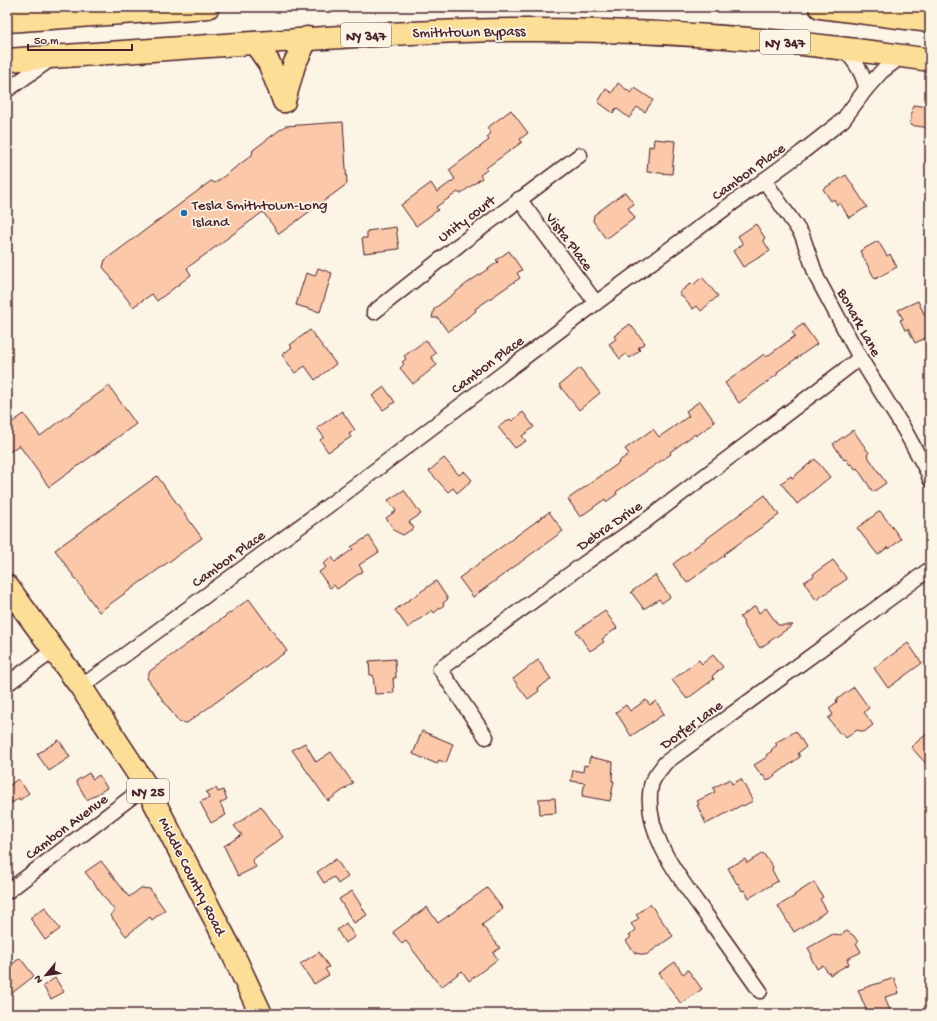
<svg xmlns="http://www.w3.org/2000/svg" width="937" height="1021" viewBox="0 0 937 1021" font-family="'Gochi Hand',sans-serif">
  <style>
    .building { fill: #fbc9aa; stroke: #4a1f2b }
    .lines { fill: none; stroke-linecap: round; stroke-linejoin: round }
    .street-casing { stroke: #4a1f2b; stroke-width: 17 }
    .primary-casing { stroke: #4a1f2b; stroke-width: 25 }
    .highway-casing { stroke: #4a1f2b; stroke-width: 25 }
    .street { stroke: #fcf5e5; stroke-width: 14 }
    .primary { stroke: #fdde96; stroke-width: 22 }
    .highway { stroke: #fdde96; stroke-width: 22 }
    .poi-dot { fill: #1f6fb2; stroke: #fcf5e5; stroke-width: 1.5 }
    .labels { text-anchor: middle; stroke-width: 3.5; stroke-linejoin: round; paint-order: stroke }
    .shield { fill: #fcf5e5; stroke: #7f5f63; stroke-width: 1 }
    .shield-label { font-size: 14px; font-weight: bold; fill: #4a1f2b }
    .street-label { font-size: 15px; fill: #4a1f2b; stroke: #fcf5e5 }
    .poi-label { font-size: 15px; fill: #4a1f2b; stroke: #fcf5e5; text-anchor: start }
  </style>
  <rect width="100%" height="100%" fill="#fcf5e5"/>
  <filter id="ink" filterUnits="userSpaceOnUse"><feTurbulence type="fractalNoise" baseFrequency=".025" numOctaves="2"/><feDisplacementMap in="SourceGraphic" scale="8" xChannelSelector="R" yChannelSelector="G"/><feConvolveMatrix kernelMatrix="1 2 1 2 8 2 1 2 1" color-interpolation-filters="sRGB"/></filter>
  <g filter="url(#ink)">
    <!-- building -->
    <g class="building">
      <path d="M618,83L631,93L635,88L653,100L645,112L637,107L629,118L616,108L613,113L598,102L606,89L612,93Z"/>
      <path d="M913,105L930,107V128L910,125Z"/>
      <path d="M511,110L528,133L520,139L522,142L486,168L487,170L480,175L482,178L460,194L458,192L436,207L438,210L416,226L401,205L431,183L437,192L455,179L449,170L489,140L487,137L491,133L487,128Z"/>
      <path d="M343,122L347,184L279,234L263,212L187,268L191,275L157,301L152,294L133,307L103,267L105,260L211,181L215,183L252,155L253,150L285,126Z"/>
      <path d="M654,139L675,141L672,174L647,172L649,146L653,147Z"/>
      <path d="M846,175L867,207L849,218L840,203L837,205L834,199L831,201L823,189Z"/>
      <path d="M625,192L634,204L628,208L635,218L606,239L593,221L594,215Z"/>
      <path d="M756,224L765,238L763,240L770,251L743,267L733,251L743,244L738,236Z"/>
      <path d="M396,227L399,249L364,253L362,238H367V231Z"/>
      <path d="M878,241L887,256L890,254L897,267L875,279L860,251Z"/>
      <path d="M509,251L522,270L517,273L520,278L475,309L476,311L448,332L438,318H432L434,309L466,284L498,262L496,260Z"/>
      <path d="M318,268L332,273L320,312L296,305L306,273L315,276Z"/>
      <path d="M702,277L718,296L701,311L697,306L693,309L679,293L691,283L693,285Z"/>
      <path d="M918,301L925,316L930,314V336L915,343L908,329L905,330L900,320L903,319L898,310Z"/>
      <path d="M630,324L645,343L638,348L640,350L630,358L626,354L620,359L609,344L616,339L614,336Z"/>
      <path d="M803,324L817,344L777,372L778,374L739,403L725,383L764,354L766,357L795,336L792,332Z"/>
      <path d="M310,330L336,364L315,380L305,366L295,373L282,355L292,347L290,345Z"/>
      <path d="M426,340L436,353L431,357L437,365L413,384L400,368L404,364L402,362L406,359L404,356Z"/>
      <path d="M580,368L600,393L579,410L559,385Z"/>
      <path d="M109,386L136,424L49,487L19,445L7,454V426L24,414L40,436Z"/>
      <path d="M384,387L395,402L383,410L372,396Z"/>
      <path d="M700,401L715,422L696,436L695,434L670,452L671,454L616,492L617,494L606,502L605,499L580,517L568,499L619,463L618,462L629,454L625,449L653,429L659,437L689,416L686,411Z"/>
      <path d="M342,411L355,430L349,434L351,437L328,452L320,440L324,437L317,428Z"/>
      <path d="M523,412L534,427L522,436L526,441L515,448L498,427L510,419L512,421Z"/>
      <path d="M853,430L869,453L867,455L886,483L873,492L857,468L855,469L852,464L850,465L846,459L844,460L833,444Z"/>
      <path d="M444,458L459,475L464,471L472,480L457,493L453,488L448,492L429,471Z"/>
      <path d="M815,459L830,477L797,504L781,483L791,476L792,478Z"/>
      <path d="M157,476L202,538L99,612L55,550Z"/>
      <path d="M404,490L421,514L409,522L414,528L403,535L395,531L386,518L396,511L388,500Z"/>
      <path d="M765,495L779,515L724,554L725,555L687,583L673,564Z"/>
      <path d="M880,511L901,539L889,549L888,547L878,555L857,528Z"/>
      <path d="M549,512L563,531L473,597L459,578Z"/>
      <path d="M369,536L379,552L359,565L363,571L337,589L334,585L330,588L319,572L326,567L323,564L332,557L335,562L353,549L351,547Z"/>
      <path d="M833,560L847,579L816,600L804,582L814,576L813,574Z"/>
      <path d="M655,575L670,597L662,603L659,599L644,609L631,592Z"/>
      <path d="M436,581L448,599L443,603L444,605L434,613L432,610L408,628L395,610Z"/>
      <path d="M249,599L287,651L187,723L179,722L147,678L150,671Z"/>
      <path d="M755,606L759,613L766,608L778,625H793L760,648L743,624L744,623L740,617Z"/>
      <path d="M605,611L617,628L602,639L604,642L590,651L576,631Z"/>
      <path d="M908,643L922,663L888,688L874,668Z"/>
      <path d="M713,655L723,667L712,676L714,679L687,699L672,680L699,660L702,664Z"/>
      <path d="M395,659L396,678H393L394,693L375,694L373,675H370L369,661Z"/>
      <path d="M538,660L551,679L538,688L539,691L528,699L513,679Z"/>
      <path d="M854,687L869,708L864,712L873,725L864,732L857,730L846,738L842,733L840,734L828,718L833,715L829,708L837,702L836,700Z"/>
      <path d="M646,700L650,705L656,701L664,714L631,736L616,712L626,705L630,711Z"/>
      <path d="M422,731L453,744L446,763L439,760L437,764L413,754Z"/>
      <path d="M796,731L806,747L798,753L800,757L767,781L763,775L762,776L754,765L767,757L766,755L772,751L771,750L777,745L775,743Z"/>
      <path d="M930,731V768L911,747Z"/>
      <path d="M59,740L70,757L49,771L37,754Z"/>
      <path d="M305,743L316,762L331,752L353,783L328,801L292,750Z"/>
      <path d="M590,757L613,762L612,781H614L610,801L582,796L585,783L571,781L573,770L583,772L584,765L588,766Z"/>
      <path d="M89,773L93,779L99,775L107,788L87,800L76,781Z"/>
      <path d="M18,779L29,793L20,800L19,798L12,803L7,797V787Z"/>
      <path d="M730,779L732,784L741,779L753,801L743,806L742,805L706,824L697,805L699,804L697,801L715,792L713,788Z"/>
      <path d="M216,788L218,792L223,790L227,799L220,803L226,815L211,823L200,802L209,798L206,792Z"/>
      <path d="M555,798L556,813L540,814L539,799Z"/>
      <path d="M261,806L283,837L252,860L256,867L238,876L224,846L242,835L234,826Z"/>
      <path d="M763,853L773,867L772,870L778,881L749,898L744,890L742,891L738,883L737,884L728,868L745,859L747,863Z"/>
      <path d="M336,859L348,877L338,884L334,877L324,883L317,872Z"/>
      <path d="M101,861L129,897L141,888L150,889L165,910L152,920L150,917L126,936L110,915L115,911L85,872Z"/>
      <path d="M814,882L823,897L820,899L827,911L794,932L778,906L795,896L794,895Z"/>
      <path d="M487,888L503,909L482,925L500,948L493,953L498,959L469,981L462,971L441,987L406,941L402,944L393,932L427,907L438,923Z"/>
      <path d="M352,891L367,915L354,923L339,899Z"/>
      <path d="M650,904L673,936L646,955L635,953L626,941L631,937L629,935L636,930L631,924L639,918L636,915Z"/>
      <path d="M45,907L60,929L45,940L30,918Z"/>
      <path d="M346,923L355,937L345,943L337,930Z"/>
      <path d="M847,931L854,936L858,942L856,943L861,952L847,959L849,964L830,975L829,972L828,973L823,965L817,969L810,956L812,955L808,948L833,934L840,935Z"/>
      <path d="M319,952L329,967L325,969L329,975L314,984L300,964Z"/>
      <path d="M20,958L34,976L7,997V968Z"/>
      <path d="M675,962L683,974L688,970L702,989L681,1004L659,973Z"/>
      <path d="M55,978L64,992L51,999L43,986Z"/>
      <path d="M894,978L899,993L885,997L891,1014H868L858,990Z"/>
    </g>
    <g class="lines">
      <!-- street casing -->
      <g class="street-casing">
        <g id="street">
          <path d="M843,48C854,60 864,73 866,89"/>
          <path d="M7,90L51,59"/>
          <path d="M764,180L802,235L817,278L860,358L904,429L928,473L930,479"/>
          <path d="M519,199L596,303"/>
          <path d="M374,312L460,244L580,155"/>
          <path d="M7,684L54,650"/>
          <path d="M81,687L336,500L596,303L801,153L843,120L866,89L881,72L902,56"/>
          <path d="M486,737L440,669L585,563L644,522L860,358"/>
          <path d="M7,892L146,786"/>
          <path d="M760,991C743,967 726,943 709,919C683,882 642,835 651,786C652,778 661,769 665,763L930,569"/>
        </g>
      </g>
      <!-- primary casing -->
      <g class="primary-casing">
        <path id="primary" d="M7,586L81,687L146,786L232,952L261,1014"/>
      </g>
      <!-- highway casing -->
      <g class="highway-casing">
        <g id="highway">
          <path d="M820,7L930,21"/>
          <path d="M7,21L208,7"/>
          <path d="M255,43L269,63L284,101"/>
          <path d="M7,60C89,54 171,49 253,43C343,37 432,30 522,30C658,29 795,40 930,60"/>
          <path d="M284,101L294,65L307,38"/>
        </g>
      </g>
      <!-- street -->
      <use href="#street" class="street"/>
      <!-- primary -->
      <use href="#primary" class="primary"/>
      <!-- highway -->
      <use href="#highway" class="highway"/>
    </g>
  </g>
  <!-- markers -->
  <circle class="poi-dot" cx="184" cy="213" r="4"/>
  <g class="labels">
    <!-- shield labels -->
    <g class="shield">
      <rect x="341" y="23" width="50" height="24" rx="3"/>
      <rect x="760" y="30" width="50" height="24" rx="3"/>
      <rect x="127" y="779" width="42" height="24" rx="3"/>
    </g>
    <g class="shield-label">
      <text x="366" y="40">NY 347</text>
      <text x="785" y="47">NY 347</text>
      <text x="148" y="796">NY 25</text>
    </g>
    <!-- street labels -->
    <g class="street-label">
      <text transform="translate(469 31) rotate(-1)" y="5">Smithtown Bypass</text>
      <text transform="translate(748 171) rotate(-36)" y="5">Cambon Place</text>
      <text transform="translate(466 218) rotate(-37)" y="5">Unity court</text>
      <text transform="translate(570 241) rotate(53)" y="5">Vista Place</text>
      <text transform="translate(860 322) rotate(61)" y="5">Bonark Lane</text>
      <text transform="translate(487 364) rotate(-37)" y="5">Cambon Place</text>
      <text transform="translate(609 525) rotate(-35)" y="5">Debra Drive</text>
      <text transform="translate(228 558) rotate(-36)" y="5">Cambon Place</text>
      <text transform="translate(691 724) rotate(-36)" y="5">Dorfer Lane</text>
      <text transform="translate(66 826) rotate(-37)" y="5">Cambon Avenue</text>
      <text transform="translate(193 876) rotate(63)" y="5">Middle Country Road</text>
    </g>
    <!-- poi labels -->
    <g class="poi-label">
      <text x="192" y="209">Tesla Smithtown-Long<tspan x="192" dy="17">Island</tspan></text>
    </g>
  </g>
  <!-- margin -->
  <rect width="937" height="1021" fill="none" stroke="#fcf5e5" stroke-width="24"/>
  <rect x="12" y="12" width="913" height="997" fill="none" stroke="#4a1f2b" stroke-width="1.5" filter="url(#ink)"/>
  <!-- north arrow -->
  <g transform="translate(46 975) rotate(241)" stroke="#fcf5e5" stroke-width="3" paint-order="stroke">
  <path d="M0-3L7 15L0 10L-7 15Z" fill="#4a1f2b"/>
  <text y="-6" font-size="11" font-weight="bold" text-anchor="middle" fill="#4a1f2b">N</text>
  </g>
  <!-- scale -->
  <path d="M28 44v6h104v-6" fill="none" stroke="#4a1f2b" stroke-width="2"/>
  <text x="34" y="44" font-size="12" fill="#4a1f2b" stroke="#fcf5e5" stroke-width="3" paint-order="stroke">50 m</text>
</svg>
